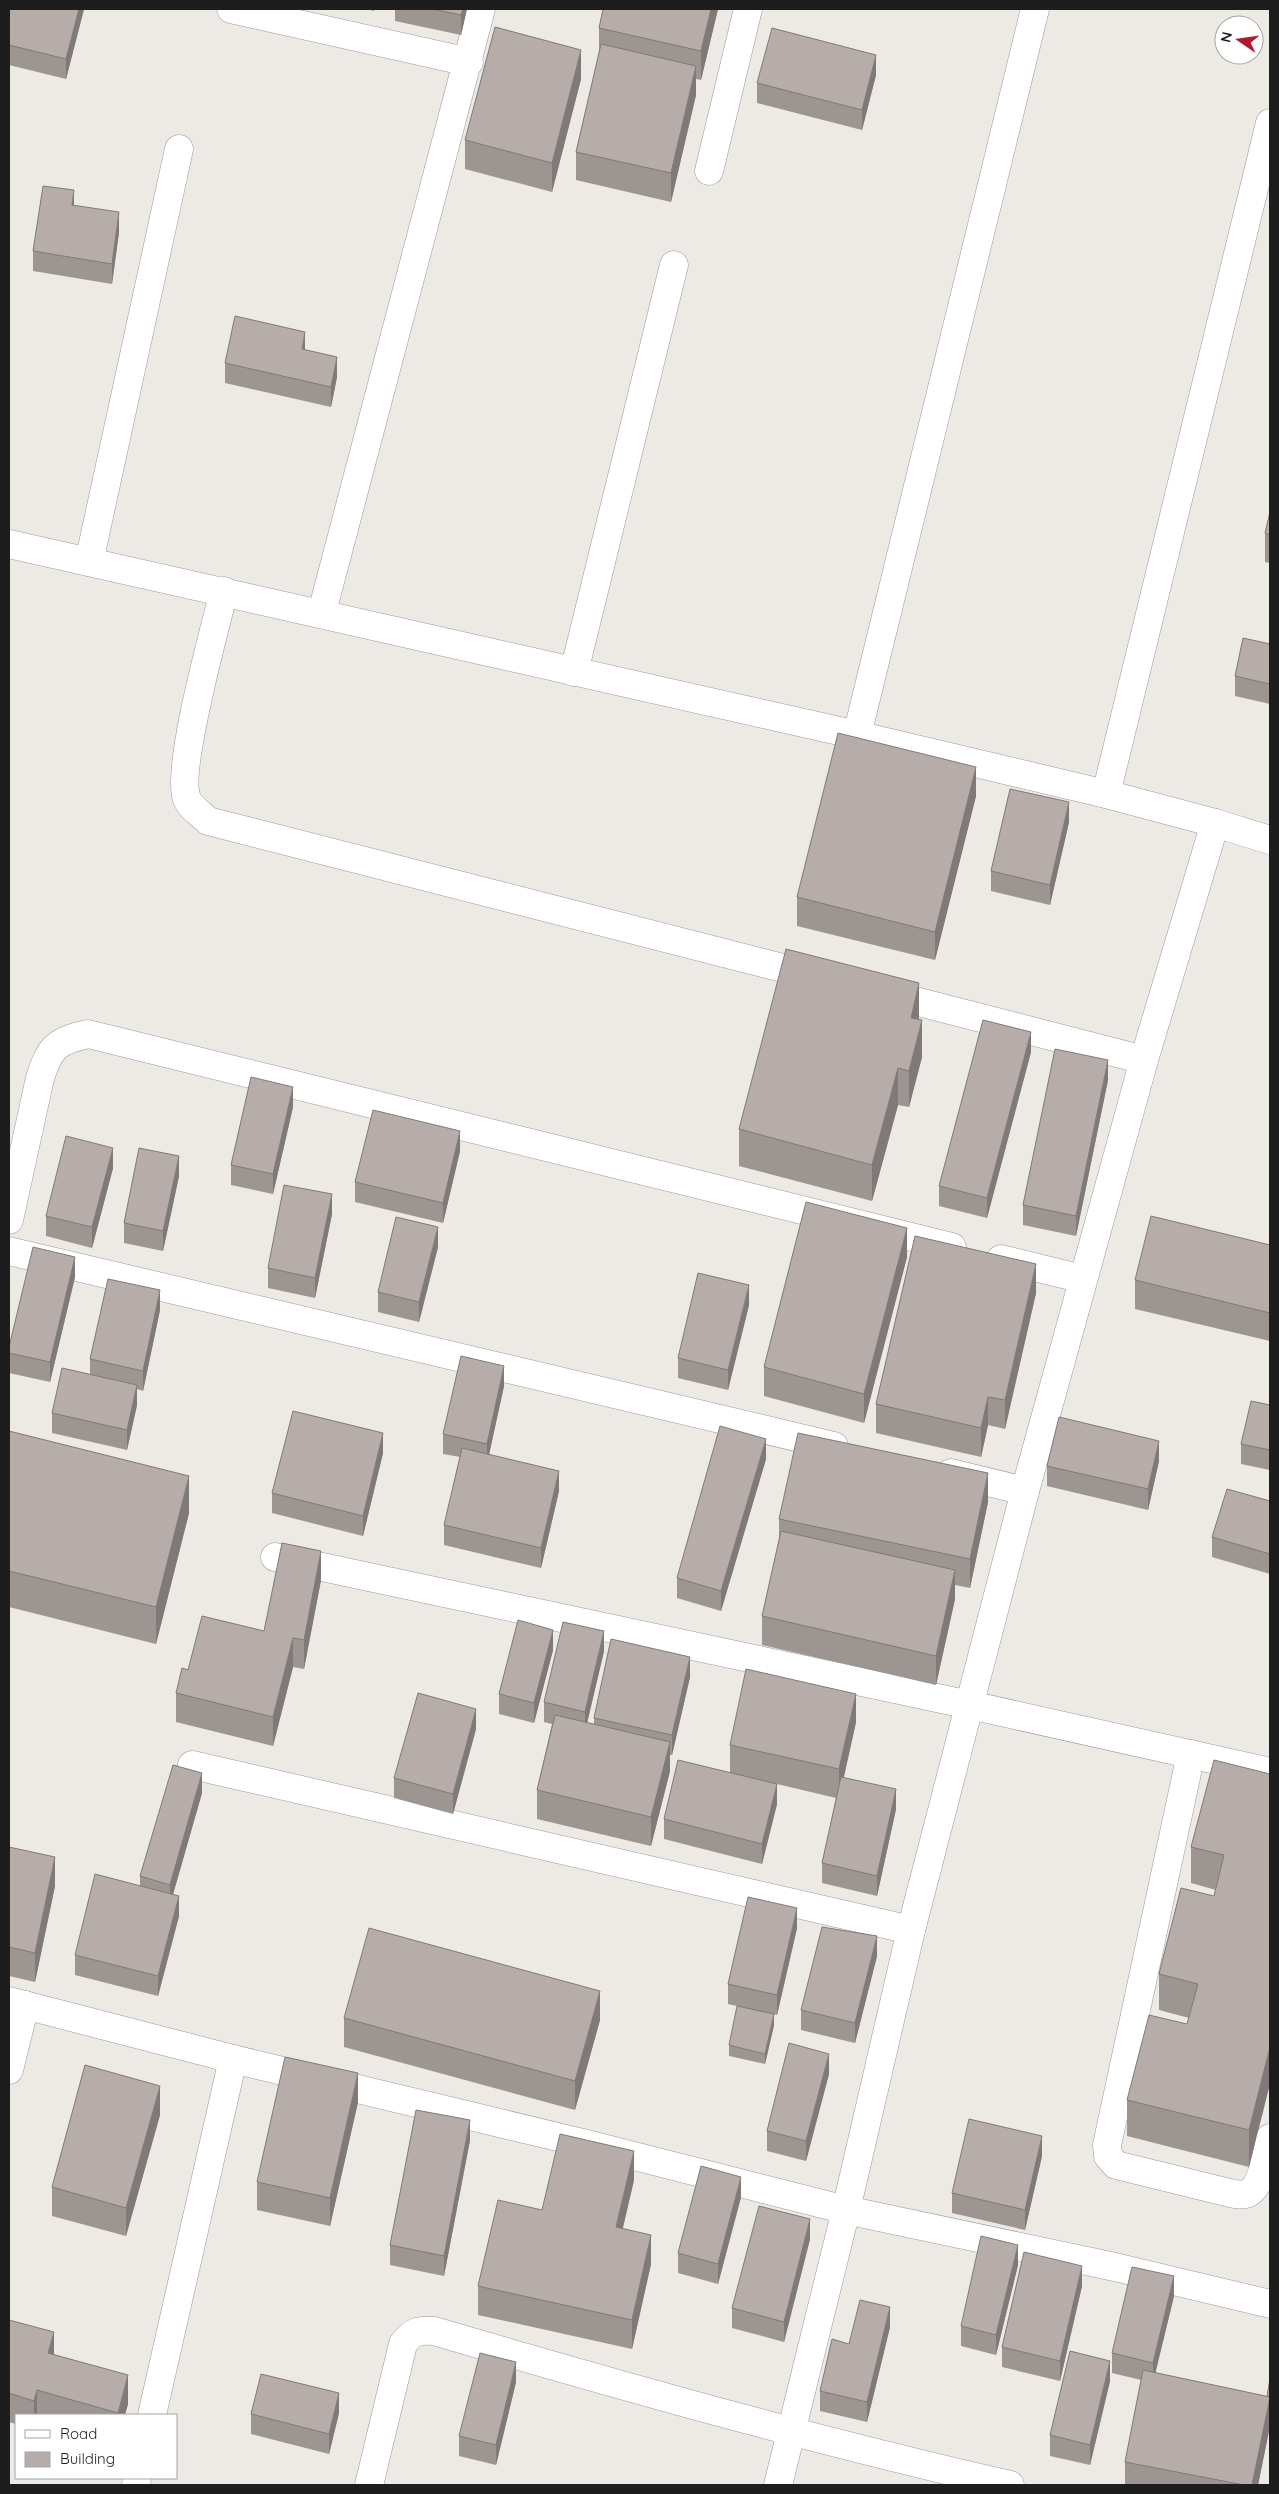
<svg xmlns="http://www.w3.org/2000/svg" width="1279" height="2494" viewBox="0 0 1279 2494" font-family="Quicksand,sans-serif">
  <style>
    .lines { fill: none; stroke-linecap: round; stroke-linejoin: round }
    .minor-casing { stroke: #9a9a9a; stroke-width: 29 }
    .minor { stroke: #fff; stroke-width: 28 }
    .wall { fill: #9d9592 }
    .shaded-wall { fill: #7f7977 }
    .building { fill: #b6adaa; stroke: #7f7977 }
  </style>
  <rect width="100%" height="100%" fill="#ede9e4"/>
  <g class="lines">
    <!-- minor casing -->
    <g class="minor-casing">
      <g id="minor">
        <path d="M231,9L469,62"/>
        <path d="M1035,9L857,735L1106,794L1215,823"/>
        <path d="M709,171L748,9"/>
        <path d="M9,544C292,606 574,673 857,735"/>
        <path d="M89,562L179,149"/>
        <path d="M224,591C215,628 175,771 187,799C190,807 202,815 208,821L818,977"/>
        <path d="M322,612L481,9"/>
        <path d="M574,672L674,265"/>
        <path d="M1106,794L1270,123"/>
        <path d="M884,993L1144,1060"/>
        <path d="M9,1220L40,1078C50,1047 56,1041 88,1034L952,1247"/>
        <path d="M9,1251L834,1446"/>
        <path d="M1001,1259L1083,1279"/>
        <path d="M951,1473L1025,1491"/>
        <path d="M275,1557L970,1705L1270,1772"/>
        <path d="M1191,1754L1107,2145L1108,2156L1116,2165L1234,2194C1237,2194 1243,2195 1246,2194C1262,2189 1267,2152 1270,2138"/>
        <path d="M192,1765L911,1930"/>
        <path d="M9,2001L233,2059L587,2144L846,2210L1115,2267L1270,2304"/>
        <path d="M9,2070L25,2005"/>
        <path d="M152,2415L233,2059"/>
        <path d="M136,2485L137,2478"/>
        <path d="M369,2485L403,2344C412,2331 419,2330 434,2331C625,2387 816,2441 1010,2485"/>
        <path d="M778,2485L846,2210L911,1930L1025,1491L1144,1060L1215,823L1270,840"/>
      </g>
    </g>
    <!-- minor -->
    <use href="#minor" class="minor"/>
  </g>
  <!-- wall -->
  <g class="wall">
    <path d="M9,9H84L66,79L9,65Z"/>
    <path d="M366,9H375L374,11Z"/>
    <path d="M395,9H467L461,35L395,21Z"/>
    <path d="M718,9L701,80L696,79V95L671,202L576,180V152L599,54V28Z"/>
    <path d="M876,75L862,130L757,103V83Z"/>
    <path d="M581,79L552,192L465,169V140Z"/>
    <path d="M74,205L119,232L112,284L33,271V251Z"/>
    <path d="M305,350L337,377L331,407L225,383V363Z"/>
    <path d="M1270,512V563L1265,562V533Z"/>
    <path d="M1270,644V704L1235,696V676Z"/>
    <path d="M976,796L935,960L797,926V897Z"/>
    <path d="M1069,822L1050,905L991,891V871Z"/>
    <path d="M919,1020L922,1057L909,1107L898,1105L872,1201L739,1166V1129Z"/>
    <path d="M1031,1052L987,1218L939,1206V1186Z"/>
    <path d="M1108,1080L1076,1236L1023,1225V1205Z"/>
    <path d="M293,1107L273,1194L231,1185V1165Z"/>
    <path d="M460,1151L443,1223L355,1202V1182Z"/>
    <path d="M113,1168L92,1248L46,1236V1216Z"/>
    <path d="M179,1176L163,1251L124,1243V1223Z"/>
    <path d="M332,1214L315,1298L268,1288V1268Z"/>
    <path d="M1270,1245V1341L1135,1309V1280Z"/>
    <path d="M438,1247L419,1322L378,1312V1292Z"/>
    <path d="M907,1257L864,1423L764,1396V1367Z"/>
    <path d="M75,1277L50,1382L9,1373V1347Z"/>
    <path d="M1036,1293L1005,1429L988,1425L981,1457L876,1433V1404Z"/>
    <path d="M749,1305L728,1390L678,1378V1358Z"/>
    <path d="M160,1310L143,1391L137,1389V1405L127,1450L52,1433V1413L90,1374V1359Z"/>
    <path d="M504,1386L489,1454L559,1491L541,1568L444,1545V1525L460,1457L443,1454V1434Z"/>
    <path d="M1270,1405V1470L1241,1464V1444Z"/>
    <path d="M9,1431L189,1513L156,1644L9,1607Z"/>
    <path d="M383,1453L363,1536L272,1513V1493Z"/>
    <path d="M766,1459L721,1611L677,1598V1578Z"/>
    <path d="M1159,1461L1148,1510L1047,1486V1466Z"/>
    <path d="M1270,1501V1574L1212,1557V1537Z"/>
    <path d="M988,1502L970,1588L955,1585V1599L936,1685L762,1645V1616L779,1539V1519Z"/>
    <path d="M321,1580L304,1669L293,1667L273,1746L176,1722V1693L188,1670L264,1631Z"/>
    <path d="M553,1650L534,1723L499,1714V1694Z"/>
    <path d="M604,1651L587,1723L594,1724V1718L690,1677L672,1755H670V1771L651,1846L537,1819V1790L552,1724L544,1722V1702Z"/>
    <path d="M856,1722L844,1777L896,1809L877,1896L822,1883V1863L836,1798L777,1784V1804L762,1864L664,1839V1819L730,1772V1745Z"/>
    <path d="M476,1729L453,1814L394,1798V1778Z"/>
    <path d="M1270,1774L1249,2167L1127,2136V2100L1187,2024L1189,2018L1159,2010V1974L1214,1896L1216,1890L1191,1883V1847Z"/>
    <path d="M202,1793L173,1894L179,1916L158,1996L75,1975V1955L140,1886V1876Z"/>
    <path d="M9,1847L55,1886L35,1982L9,1976Z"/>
    <path d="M797,1928L777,2015L728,2004V1984Z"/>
    <path d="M877,1956L855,2043L801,2030V2010Z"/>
    <path d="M344,2018L600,2020L575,2110L344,2047Z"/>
    <path d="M774,2025L765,2064L729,2056V2045Z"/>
    <path d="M829,2074L806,2161L767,2151V2131Z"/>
    <path d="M358,2102L330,2226L257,2210V2182Z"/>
    <path d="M160,2115L126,2236L52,2216V2187Z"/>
    <path d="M470,2140L444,2276L390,2265V2245Z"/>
    <path d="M1042,2156L1025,2230L952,2213V2193Z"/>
    <path d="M634,2180L623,2228L651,2264L632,2349L478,2315V2286L542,2210Z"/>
    <path d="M741,2197L718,2284L678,2273V2253Z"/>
    <path d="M810,2239L784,2342L732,2328V2308Z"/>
    <path d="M1018,2265L996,2355L961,2346V2326Z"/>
    <path d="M1082,2286L1060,2381L1002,2367V2347Z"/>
    <path d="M1174,2296L1155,2373L1270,2426L1258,2485H1125V2462L1141,2380L1112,2373V2353Z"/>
    <path d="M9,2320L54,2354L128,2404L125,2415H16V2424L9,2422Z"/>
    <path d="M890,2327L867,2422L820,2411V2391L849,2344Z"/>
    <path d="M1110,2381L1090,2465L1050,2456V2435Z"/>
    <path d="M516,2382L496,2465L459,2456V2436Z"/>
    <path d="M339,2413L329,2454L251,2434V2414Z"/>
  </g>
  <!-- shaded-wall -->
  <g class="shaded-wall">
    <path d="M79,9H84L66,79V59Z"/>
    <path d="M463,9H467L461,35V15Z"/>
    <path d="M711,9H718L701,80V51Z"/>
    <path d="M581,50V79L552,192V163Z"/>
    <path d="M876,55V75L862,130V110Z"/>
    <path d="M696,66V95L671,202V173Z"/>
    <path d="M74,190V210L72,205Z"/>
    <path d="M119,212V232L112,284V264Z"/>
    <path d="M305,332V352L302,349Z"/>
    <path d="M337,357V377L331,407V387Z"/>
    <path d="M976,767V796L935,960V932Z"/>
    <path d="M1069,802V822L1050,905V885Z"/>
    <path d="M919,983V1020L911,1018Z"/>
    <path d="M922,1020V1057L909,1107V1071Z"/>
    <path d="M1031,1032V1052L987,1218V1198Z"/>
    <path d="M1108,1060V1080L1076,1236V1216Z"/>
    <path d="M898,1068V1105L872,1201V1165Z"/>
    <path d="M293,1087V1107L273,1194V1174Z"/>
    <path d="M460,1131V1151L443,1223V1203Z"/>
    <path d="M113,1148V1168L92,1248V1227Z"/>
    <path d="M179,1156V1176L163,1251V1231Z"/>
    <path d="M332,1194V1214L315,1298V1278Z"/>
    <path d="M438,1227V1247L419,1322V1302Z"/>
    <path d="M907,1228V1257L864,1423V1394Z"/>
    <path d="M75,1257V1277L50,1382V1362Z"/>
    <path d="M1036,1264V1293L1005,1429V1400Z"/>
    <path d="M749,1285V1305L728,1390V1370Z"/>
    <path d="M160,1290V1310L143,1391V1371Z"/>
    <path d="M504,1366V1386L487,1464V1444Z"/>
    <path d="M137,1385V1405L127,1450V1430Z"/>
    <path d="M988,1397V1425L981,1457V1428Z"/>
    <path d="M383,1433V1453L363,1536V1516Z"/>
    <path d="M766,1439V1459L721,1611V1591Z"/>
    <path d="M1159,1441V1461L1148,1510V1489Z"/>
    <path d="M559,1471V1491L541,1568V1548Z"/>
    <path d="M988,1473V1502L970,1588V1559Z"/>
    <path d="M189,1476V1513L156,1644V1607Z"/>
    <path d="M321,1551V1580L304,1669V1640Z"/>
    <path d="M955,1570V1599L936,1685V1656Z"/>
    <path d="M553,1630V1650L534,1723V1703Z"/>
    <path d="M604,1631V1651L585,1732V1712Z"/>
    <path d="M293,1638V1667L273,1746V1717Z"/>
    <path d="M690,1657V1677L672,1755V1735Z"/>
    <path d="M856,1694V1722L839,1798V1769Z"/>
    <path d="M476,1709V1729L453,1814V1794Z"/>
    <path d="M670,1742V1771L651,1846V1817Z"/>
    <path d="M202,1773V1793L170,1905V1885Z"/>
    <path d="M777,1784V1804L762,1864V1844Z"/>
    <path d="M896,1789V1809L877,1896V1876Z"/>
    <path d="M55,1857V1886L35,1982V1953Z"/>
    <path d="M179,1896V1916L158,1996V1976Z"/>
    <path d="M797,1908V1928L777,2015V1995Z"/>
    <path d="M877,1936V1956L855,2043V2023Z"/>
    <path d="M600,1991V2020L575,2110V2081Z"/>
    <path d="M774,2014V2025L765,2064V2054Z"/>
    <path d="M1270,2047V2084L1249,2167V2130Z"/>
    <path d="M829,2054V2074L806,2161V2141Z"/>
    <path d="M358,2073V2102L330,2226V2198Z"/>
    <path d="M160,2086V2115L126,2236V2208Z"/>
    <path d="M470,2120V2140L444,2276V2256Z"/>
    <path d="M1042,2136V2156L1025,2230V2210Z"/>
    <path d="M634,2151V2180L616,2256V2227Z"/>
    <path d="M741,2177V2197L718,2284V2264Z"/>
    <path d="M810,2219V2239L784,2342V2322Z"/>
    <path d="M651,2235V2264L632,2349V2320Z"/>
    <path d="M1018,2245V2265L996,2355V2335Z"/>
    <path d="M1082,2266V2286L1060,2381V2361Z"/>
    <path d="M1174,2276V2296L1153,2383V2363Z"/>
    <path d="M890,2307V2327L867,2422V2402Z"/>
    <path d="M54,2332V2361L48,2353Z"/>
    <path d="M1110,2361V2381L1090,2465V2445Z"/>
    <path d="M516,2362V2382L496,2465V2445Z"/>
    <path d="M128,2375V2404L125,2415H118Z"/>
    <path d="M37,2390V2415H34V2401Z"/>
    <path d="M339,2393V2413L329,2454V2434Z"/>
    <path d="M1270,2397V2426L1258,2485H1252Z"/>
  </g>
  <!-- building -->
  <g class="building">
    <path d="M9,9H79L66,59L9,45Z"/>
    <path d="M432,9H463L461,15Z"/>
    <path d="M603,9H711L701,51L599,28Z"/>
    <path d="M495,27L581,50L552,163L465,140Z"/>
    <path d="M772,28L876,55L862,110L757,83Z"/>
    <path d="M601,44L696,66L671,173L576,152Z"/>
    <path d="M43,186L74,190L72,205L119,212L112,264L33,251Z"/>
    <path d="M235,316L305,332L302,349L337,357L331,387L225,363Z"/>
    <path d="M1270,512V535L1265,533Z"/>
    <path d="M1243,638L1270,644V684L1235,676Z"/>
    <path d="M838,733L976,767L935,932L797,897Z"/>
    <path d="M1010,789L1069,802L1050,885L991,871Z"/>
    <path d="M786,949L919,983L911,1018L922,1020L909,1071L898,1068L872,1165L739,1129Z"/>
    <path d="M983,1020L1031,1032L987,1198L939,1186Z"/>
    <path d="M1055,1049L1108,1060L1076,1216L1023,1205Z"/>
    <path d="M251,1077L293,1087L273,1174L231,1165Z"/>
    <path d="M373,1110L460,1131L443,1203L355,1182Z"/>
    <path d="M66,1136L113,1148L92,1227L46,1216Z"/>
    <path d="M139,1148L179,1156L163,1231L124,1223Z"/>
    <path d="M284,1185L332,1194L315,1278L268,1268Z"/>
    <path d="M806,1202L907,1228L864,1394L764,1367Z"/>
    <path d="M1151,1216L1270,1245V1313L1135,1280Z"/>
    <path d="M396,1217L438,1227L419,1302L378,1292Z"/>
    <path d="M915,1236L1036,1264L1005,1400L988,1397L981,1428L876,1404Z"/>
    <path d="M33,1247L75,1257L50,1362L9,1353V1347Z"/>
    <path d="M698,1273L749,1285L728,1370L678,1358Z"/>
    <path d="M108,1279L160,1290L143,1371L90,1359Z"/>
    <path d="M461,1356L504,1366L487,1444L443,1434Z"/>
    <path d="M62,1368L137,1385L127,1430L52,1413Z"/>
    <path d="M1251,1401L1270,1405V1450L1241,1444Z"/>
    <path d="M293,1411L383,1433L363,1516L272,1493Z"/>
    <path d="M1059,1417L1159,1441L1148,1489L1047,1466Z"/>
    <path d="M720,1426L766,1439L721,1591L677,1578Z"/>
    <path d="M9,1431L189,1476L156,1607L9,1571Z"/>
    <path d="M798,1433L988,1473L970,1559L779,1519Z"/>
    <path d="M462,1448L559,1471L541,1548L444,1525Z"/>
    <path d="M1227,1489L1270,1501V1554L1212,1537Z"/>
    <path d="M781,1531L955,1570L936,1656L762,1616Z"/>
    <path d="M282,1543L321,1551L304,1640L293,1638L273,1717L176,1693L182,1668L188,1670L202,1616L264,1631Z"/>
    <path d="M518,1620L553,1630L534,1703L499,1694Z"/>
    <path d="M563,1622L604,1631L585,1712L544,1702Z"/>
    <path d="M611,1639L690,1657L672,1735L594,1718Z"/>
    <path d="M746,1669L856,1694L839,1769L730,1745Z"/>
    <path d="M418,1693L476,1709L453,1794L394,1778Z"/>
    <path d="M555,1715L670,1742L651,1817L537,1790Z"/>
    <path d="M678,1760L777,1784L762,1844L664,1819Z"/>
    <path d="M1214,1760L1270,1774V2047L1249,2130L1127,2100L1149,2015L1187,2024L1198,1984L1159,1974L1181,1888L1214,1896L1224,1855L1191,1847Z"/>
    <path d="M173,1765L202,1773L170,1885L140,1876Z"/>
    <path d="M841,1777L896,1789L877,1876L822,1863Z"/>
    <path d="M9,1847L55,1857L35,1953L9,1947Z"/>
    <path d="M95,1874L179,1896L158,1976L75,1955Z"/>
    <path d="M748,1897L797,1908L777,1995L728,1984Z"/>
    <path d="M822,1927L877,1936L855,2023L801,2010Z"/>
    <path d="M369,1928L600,1991L575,2081L344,2018Z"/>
    <path d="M737,2006L774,2014L765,2054L729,2045Z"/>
    <path d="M789,2043L829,2054L806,2141L767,2131Z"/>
    <path d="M285,2057L358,2073L330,2198L257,2182Z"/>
    <path d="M85,2065L160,2086L126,2208L52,2187Z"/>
    <path d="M416,2110L470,2120L444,2256L390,2245Z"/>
    <path d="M969,2119L1042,2136L1025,2210L952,2193Z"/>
    <path d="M560,2134L634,2151L616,2227L651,2235L632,2320L478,2286L498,2200L542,2210Z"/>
    <path d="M701,2166L741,2177L718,2264L678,2253Z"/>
    <path d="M759,2206L810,2219L784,2322L732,2308Z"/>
    <path d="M981,2236L1018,2245L996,2335L961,2326Z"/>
    <path d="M1024,2252L1082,2266L1060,2361L1002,2347Z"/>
    <path d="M1132,2267L1174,2276L1153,2363L1112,2353Z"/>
    <path d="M860,2300L890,2307L867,2402L820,2391L832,2339L849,2344Z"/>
    <path d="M9,2320L54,2332L48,2353L128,2375L118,2413L37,2390L34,2401L9,2393Z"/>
    <path d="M1070,2351L1110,2361L1090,2445L1050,2435Z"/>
    <path d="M480,2353L516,2362L496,2445L459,2436Z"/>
    <path d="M1143,2370L1270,2397L1252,2485H1244L1125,2462Z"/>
    <path d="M261,2374L339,2393L329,2434L251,2414Z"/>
    <path d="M1270,2379V2397L1267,2396Z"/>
  </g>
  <!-- border -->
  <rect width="1279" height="2494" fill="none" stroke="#1d1d1d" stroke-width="20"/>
  <!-- legend -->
  <rect x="15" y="2414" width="162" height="65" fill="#ffffff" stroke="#a5a5a5"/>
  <rect x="25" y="2430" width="25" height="8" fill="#ffffff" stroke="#a5a5a5"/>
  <text x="60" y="2439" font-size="15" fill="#1d1d1d">Road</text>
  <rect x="25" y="2452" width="25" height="15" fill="#b6adaa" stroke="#a5a5a5"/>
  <text x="60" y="2464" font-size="15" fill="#1d1d1d">Building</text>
  <!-- north arrow -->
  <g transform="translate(1239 40) rotate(283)"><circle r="24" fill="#ffffff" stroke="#a5a5a5"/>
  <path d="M0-4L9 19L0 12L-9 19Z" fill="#b41730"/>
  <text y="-8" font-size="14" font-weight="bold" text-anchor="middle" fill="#1d1d1d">N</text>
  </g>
</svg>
